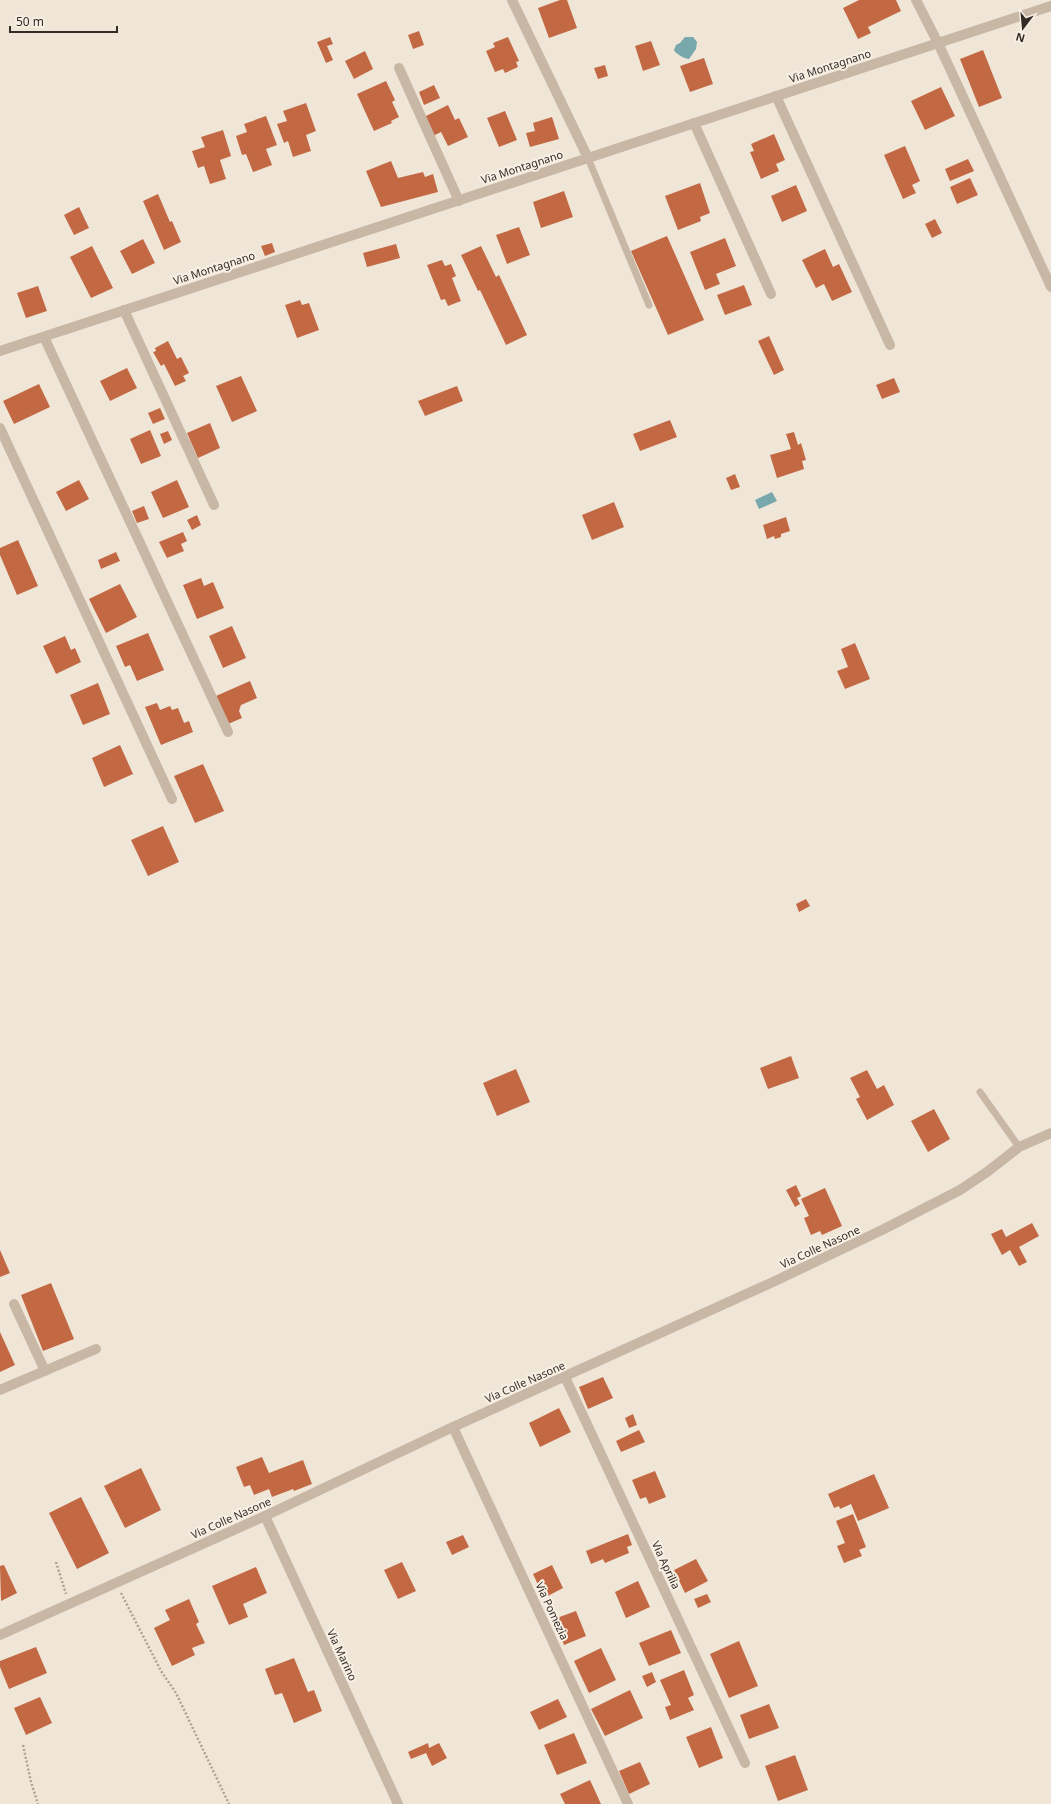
<svg xmlns="http://www.w3.org/2000/svg" width="1051" height="1804" viewBox="0 0 1051 1804" font-family="'Noto Sans',sans-serif">
  <style>
    .water { fill: #78a7ac }
    .building { fill: #c26944 }
    .lines { fill: none; stroke-linecap: round; stroke-linejoin: round }
    .path { stroke: #b3a18f; stroke-width: 2.5; stroke-dasharray: 2 2; stroke-linecap: butt }
    .service { stroke: #c8b7a5; stroke-width: 7 }
    .minor { stroke: #c8b7a5; stroke-width: 10 }
    .labels { text-anchor: middle; stroke-width: 4; stroke-linejoin: round; paint-order: stroke }
    .street-label { font-size: 11px; fill: #332b26; stroke: #f8f0e4 }
  </style>
  <rect width="100%" height="100%" fill="#f0e6d8"/>
  <!-- water -->
  <g class="water">
    <path d="M685,37H693L697,42L696,49L689,59C686,59 675,54 674,50L676,45L680,43Z"/>
    <path d="M772,492L777,501L759,509L755,500Z"/>
  </g>
  <!-- building -->
  <g class="building">
    <path d="M560,0H567L577,28L549,38L538,8Z"/>
    <path d="M859,0H896L901,11L868,27L871,33L858,39L843,8Z"/>
    <path d="M419,31L424,45L413,49L408,35Z"/>
    <path d="M330,37L333,44L327,46L333,60L326,63L317,42Z"/>
    <path d="M508,37L519,61L516,62L518,67L505,73L503,69L495,72L486,51L495,47L493,43Z"/>
    <path d="M651,41L660,65L643,71L635,46Z"/>
    <path d="M983,50L1002,98L979,107L960,59Z"/>
    <path d="M365,51L373,69L354,79L345,61Z"/>
    <path d="M704,58L713,84L690,92L680,66Z"/>
    <path d="M605,65L608,76L598,79L594,68Z"/>
    <path d="M386,81L395,100L392,102L399,117L391,121L392,123L374,131L357,94Z"/>
    <path d="M434,85L440,98L424,105L419,92Z"/>
    <path d="M941,87L955,116L925,130L911,101Z"/>
    <path d="M306,103L316,131L306,135L311,151L293,157L288,141L284,143L277,124L287,121L283,111Z"/>
    <path d="M448,105L455,120L459,118L468,137L448,146L441,132L433,136L424,117Z"/>
    <path d="M505,111L517,140L499,147L487,118Z"/>
    <path d="M266,116L277,145L266,149L272,165L253,172L246,154L242,155L236,136L247,132L244,124Z"/>
    <path d="M552,117L559,139L530,147L526,133L535,131L533,123Z"/>
    <path d="M223,130L231,156L220,160L226,179L210,184L204,166L198,168L192,151L205,147L201,137Z"/>
    <path d="M774,134L785,160L776,164L779,171L761,179L750,152L754,151L751,144Z"/>
    <path d="M905,146L920,181L912,185L916,193L903,199L884,155Z"/>
    <path d="M968,159L974,171L950,181L945,169Z"/>
    <path d="M391,161L398,178L423,172L425,177L433,174L438,192L381,207L366,171Z"/>
    <path d="M970,178L978,195L957,204L950,187Z"/>
    <path d="M700,183L710,213L700,217L701,221L678,230L665,196Z"/>
    <path d="M796,185L807,211L782,222L771,196Z"/>
    <path d="M564,191L573,217L541,228L533,202Z"/>
    <path d="M158,194L170,222L172,221L181,242L164,250L143,201Z"/>
    <path d="M79,207L89,228L74,235L64,215Z"/>
    <path d="M935,219L942,233L932,238L925,224Z"/>
    <path d="M519,227L530,255L507,264L496,235Z"/>
    <path d="M667,236L704,320L668,335L631,251Z"/>
    <path d="M725,238L736,266L716,274L720,284L705,290L690,252Z"/>
    <path d="M143,239L155,263L132,274L120,251Z"/>
    <path d="M272,243L275,252L265,256L261,246Z"/>
    <path d="M396,244L400,258L367,267L363,253Z"/>
    <path d="M92,246L113,288L91,298L70,257Z"/>
    <path d="M481,246L496,277L499,275L527,335L506,345L480,290L478,291L461,255Z"/>
    <path d="M825,249L833,267L839,264L852,292L832,301L824,284L816,288L802,260Z"/>
    <path d="M442,260L445,266L451,264L456,276L452,278L461,301L448,306L445,299L441,300L427,265Z"/>
    <path d="M744,285L752,305L725,315L717,295Z"/>
    <path d="M38,286L47,311L26,318L17,293Z"/>
    <path d="M300,300L302,305L309,303L319,330L297,338L285,305Z"/>
    <path d="M769,336L784,370L774,375L758,341Z"/>
    <path d="M168,341L177,359L181,357L189,373L183,376L186,381L175,386L164,364L161,366L153,352L156,351L155,348Z"/>
    <path d="M127,368L137,388L110,401L100,381Z"/>
    <path d="M241,376L257,411L232,422L216,386Z"/>
    <path d="M894,378L900,392L882,399L876,385Z"/>
    <path d="M39,384L50,407L14,424L3,401Z"/>
    <path d="M457,386L463,401L425,416L418,401Z"/>
    <path d="M160,408L165,419L153,424L148,413Z"/>
    <path d="M670,420L677,437L640,451L633,434Z"/>
    <path d="M210,423L220,448L198,458L187,433Z"/>
    <path d="M150,430L161,456L141,464L130,439Z"/>
    <path d="M168,431L172,440L164,444L160,434Z"/>
    <path d="M794,432L798,445L801,443L806,460L802,461L804,469L777,478L770,455L791,449L786,434Z"/>
    <path d="M735,474L740,487L731,490L726,478Z"/>
    <path d="M79,480L89,499L66,511L56,492Z"/>
    <path d="M177,480L189,507L163,518L151,492Z"/>
    <path d="M614,502L624,527L592,540L582,515Z"/>
    <path d="M144,506L149,519L137,523L132,511Z"/>
    <path d="M197,515L201,525L192,530L187,520Z"/>
    <path d="M786,517L790,531L781,534V537L775,539L774,536L767,539L763,525Z"/>
    <path d="M183,532L187,541L181,544L184,551L167,558L159,542Z"/>
    <path d="M18,540L38,586L17,595L0,555V548Z"/>
    <path d="M116,552L120,561L101,569L98,560Z"/>
    <path d="M201,578L204,586L213,582L224,608L197,619L183,585Z"/>
    <path d="M120,584L137,617L106,633L89,599Z"/>
    <path d="M232,626L246,658L223,668L209,636Z"/>
    <path d="M148,633L164,670L137,681L130,665L125,667L116,646Z"/>
    <path d="M65,636L71,650L75,648L81,662L56,674L43,646Z"/>
    <path d="M855,643L870,679L845,689L837,671L848,667L841,649Z"/>
    <path d="M250,681L257,698L241,705L239,711L242,718L228,724L216,696Z"/>
    <path d="M98,683L110,714L83,725L70,695Z"/>
    <path d="M157,703L160,710L170,706L172,710L178,708L184,723L189,721L193,732L161,745L145,707Z"/>
    <path d="M120,745L133,774L104,787L92,758Z"/>
    <path d="M203,764L224,811L195,823L174,776Z"/>
    <path d="M163,826L179,862L148,876L131,840Z"/>
    <path d="M806,899L810,906L799,912L796,904Z"/>
    <path d="M791,1056L799,1078L768,1089L760,1068Z"/>
    <path d="M516,1069L530,1102L497,1116L483,1083Z"/>
    <path d="M867,1070L877,1089L884,1085L894,1105L867,1120L856,1099L860,1097L850,1078Z"/>
    <path d="M934,1109L950,1139L928,1152L911,1121Z"/>
    <path d="M796,1185L801,1196L797,1198L800,1204L795,1207L786,1190Z"/>
    <path d="M825,1188L842,1226L822,1235L820,1231L811,1235L804,1218L809,1216L801,1199Z"/>
    <path d="M1032,1223L1039,1236L1019,1247L1027,1262L1019,1266L1010,1250L1002,1255L991,1234L1002,1229L1006,1237Z"/>
    <path d="M0,1250L10,1273L0,1277Z"/>
    <path d="M51,1283L74,1339L43,1351L21,1295Z"/>
    <path d="M0,1332L15,1365L0,1372Z"/>
    <path d="M603,1377L613,1398L588,1409L579,1387Z"/>
    <path d="M559,1408L571,1432L540,1447L529,1423Z"/>
    <path d="M633,1414L637,1425L629,1428L625,1418Z"/>
    <path d="M639,1430L645,1442L621,1452L616,1441Z"/>
    <path d="M262,1457L269,1473L303,1460L312,1484L294,1491L293,1489L272,1497L269,1489L254,1495L250,1485L244,1487L236,1467Z"/>
    <path d="M141,1468L161,1510L125,1528L104,1486Z"/>
    <path d="M655,1471L666,1497L649,1504L646,1497L640,1499L632,1480Z"/>
    <path d="M874,1474L889,1508L858,1521L851,1504L840,1509L839,1506L834,1508L828,1494Z"/>
    <path d="M81,1497L109,1553L77,1569L49,1513Z"/>
    <path d="M853,1514L866,1547L859,1550L862,1556L844,1563L837,1546L845,1543L836,1521Z"/>
    <path d="M628,1534L632,1545L627,1547L629,1553L605,1563L603,1559L591,1564L586,1551Z"/>
    <path d="M463,1535L469,1547L452,1555L446,1542Z"/>
    <path d="M696,1559L708,1581L685,1593L674,1570Z"/>
    <path d="M402,1562L416,1591L398,1599L384,1570Z"/>
    <path d="M4,1565L17,1593L1,1601L0,1566Z"/>
    <path d="M552,1565L563,1588L544,1598L533,1574Z"/>
    <path d="M256,1567L267,1593L243,1604L248,1617L229,1625L212,1586Z"/>
    <path d="M638,1581L650,1607L626,1618L615,1592Z"/>
    <path d="M707,1594L711,1602L698,1608L694,1599Z"/>
    <path d="M189,1599L199,1622L196,1624L205,1643L192,1648L195,1655L172,1666L154,1628L170,1620L165,1610Z"/>
    <path d="M576,1611L586,1636L564,1645L554,1619Z"/>
    <path d="M671,1630L681,1653L649,1666L639,1643Z"/>
    <path d="M739,1641L758,1686L729,1698L710,1654Z"/>
    <path d="M36,1647L47,1673L9,1689L0,1667V1661Z"/>
    <path d="M601,1648L616,1680L589,1693L574,1661Z"/>
    <path d="M294,1658L308,1692L314,1690L322,1711L294,1723L282,1693L275,1695L265,1669Z"/>
    <path d="M684,1670L694,1695L688,1698L694,1710L670,1720L665,1707L671,1705L660,1680Z"/>
    <path d="M652,1672L656,1682L647,1687L642,1676Z"/>
    <path d="M630,1690L643,1718L605,1736L591,1709Z"/>
    <path d="M40,1697L52,1723L26,1735L14,1708Z"/>
    <path d="M558,1699L567,1717L539,1730L530,1712Z"/>
    <path d="M769,1704L779,1728L749,1739L740,1715Z"/>
    <path d="M711,1727L723,1758L699,1768L686,1737Z"/>
    <path d="M574,1733L587,1763L557,1775L544,1745Z"/>
    <path d="M428,1743L429,1748L439,1743L447,1758L432,1766L426,1753L411,1759L408,1752Z"/>
    <path d="M795,1755L808,1790L778,1801L765,1766Z"/>
    <path d="M640,1762L650,1784L629,1794L619,1771Z"/>
    <path d="M590,1780L601,1804H565L560,1794Z"/>
  </g>
  <g class="lines">
    <!-- path -->
    <g class="path">
      <path d="M56,1562L66,1594"/>
      <path d="M121,1593L161,1671L176,1693L229,1804"/>
      <path d="M23,1745L31,1782L38,1804"/>
    </g>
    <!-- service -->
    <g class="service">
      <path d="M588,158L649,305"/>
      <path d="M980,1092L1019,1147"/>
    </g>
    <!-- minor -->
    <g class="minor">
      <path d="M512,0L588,158"/>
      <path d="M916,0L938,43L1051,287"/>
      <path d="M399,68L459,201"/>
      <path d="M776,96L890,345"/>
      <path d="M694,123L771,294"/>
      <path d="M124,310L214,505"/>
      <path d="M44,337L228,732"/>
      <path d="M0,351L1051,6"/>
      <path d="M0,428L172,799"/>
      <path d="M14,1304L45,1371"/>
      <path d="M565,1377L745,1763"/>
      <path d="M0,1390L96,1349"/>
      <path d="M453,1427L628,1804"/>
      <path d="M265,1516L398,1804"/>
      <path d="M0,1635L265,1516L453,1427L773,1282L884,1229L960,1190L987,1172L1019,1147L1051,1133"/>
    </g>
  </g>
  <g class="labels">
    <!-- street labels -->
    <g class="street-label">
      <text transform="translate(830 66) rotate(-18)" y="4">Via Montagnano</text>
      <text transform="translate(522 167) rotate(-18)" y="4">Via Montagnano</text>
      <text transform="translate(214 268) rotate(-18)" y="4">Via Montagnano</text>
      <text transform="translate(820 1247) rotate(-25)" y="4">Via Colle Nasone</text>
      <text transform="translate(525 1382) rotate(-24)" y="4">Via Colle Nasone</text>
      <text transform="translate(231 1518) rotate(-24)" y="4">Via Colle Nasone</text>
      <text transform="translate(666 1565) rotate(65)" y="4">Via Aprilia</text>
      <text transform="translate(552 1611) rotate(65)" y="4">Via Pomezia</text>
      <text transform="translate(342 1655) rotate(65)" y="4">Via Marino</text>
    </g>
  </g>
  <!-- north arrow -->
  <g transform="translate(1023 28) rotate(196)" stroke="#f8f0e4" stroke-width="3" paint-order="stroke">
  <path d="M0-3L7 15L0 10L-7 15Z" fill="#332b26"/>
  <text y="-6" font-size="11" font-weight="bold" text-anchor="middle" fill="#332b26">N</text>
  </g>
  <!-- scale -->
  <path d="M10 26v6h107v-6" fill="none" stroke="#332b26" stroke-width="2"/>
  <text x="16" y="26" font-size="12" fill="#332b26" stroke="#f8f0e4" stroke-width="3" paint-order="stroke">50 m</text>
</svg>
